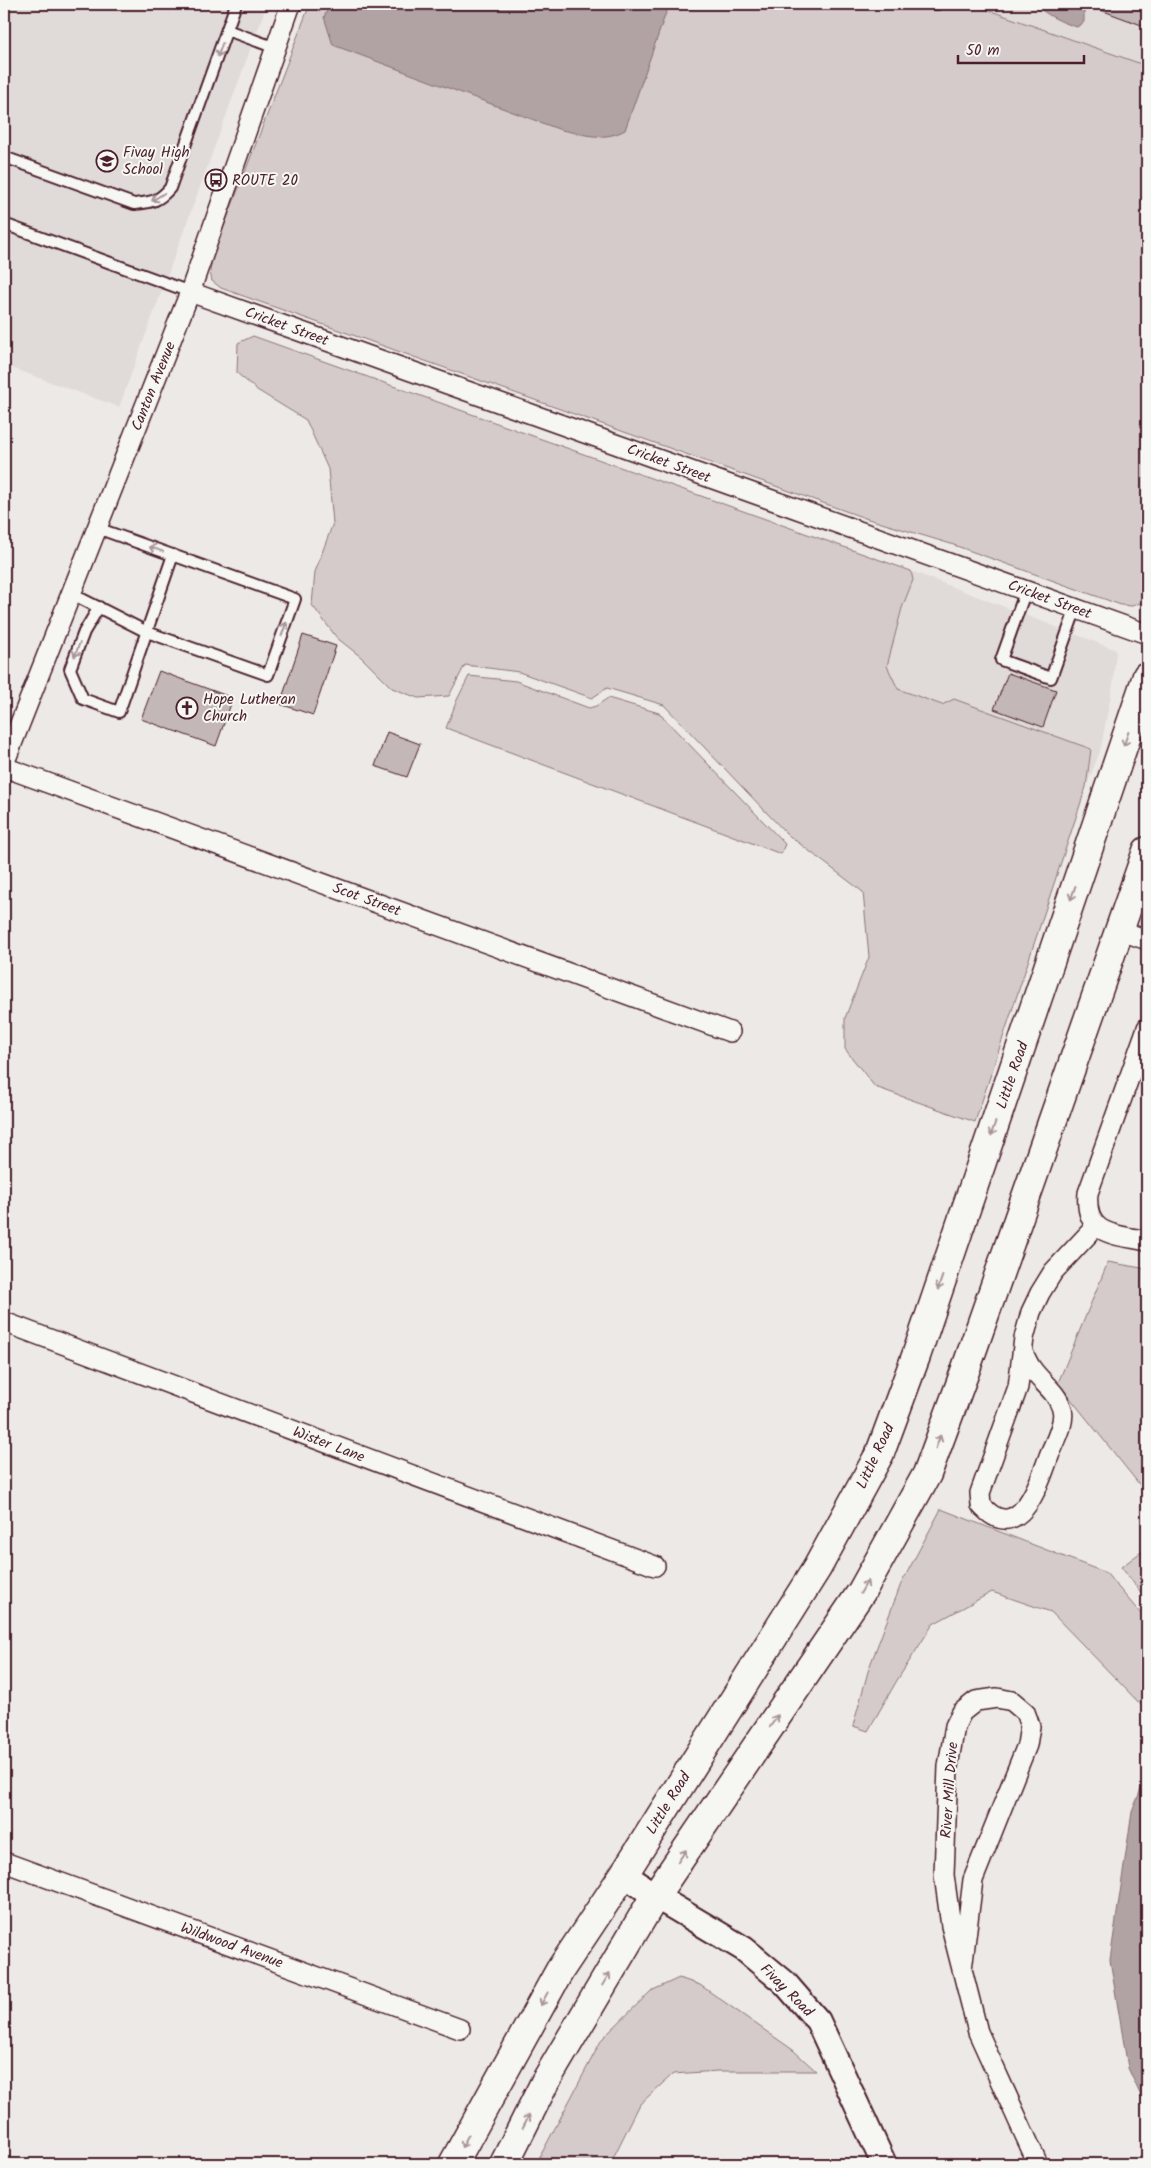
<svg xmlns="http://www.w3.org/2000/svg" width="1151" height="2168" viewBox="0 0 1151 2168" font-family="Kalam,sans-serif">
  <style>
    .built { fill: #e0dad8 }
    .green { fill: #d4cbca; stroke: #8f757a }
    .water { fill: #b1a2a3; stroke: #886e73 }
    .building { fill: #c4b7b7; stroke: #4a1f2b }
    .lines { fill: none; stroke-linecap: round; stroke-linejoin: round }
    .service-casing { stroke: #4a1f2b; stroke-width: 14 }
    .minor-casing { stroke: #4a1f2b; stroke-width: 22 }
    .tertiary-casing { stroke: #4a1f2b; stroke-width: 28 }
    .primary-casing { stroke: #4a1f2b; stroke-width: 31 }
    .service { stroke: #f6f6f2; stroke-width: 10 }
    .minor { stroke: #f6f6f2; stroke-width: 19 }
    .tertiary { stroke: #f6f6f2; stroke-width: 24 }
    .primary { stroke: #f6f6f2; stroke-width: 28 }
    .oneway { stroke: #a99598 }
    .labels { text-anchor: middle; stroke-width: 4; stroke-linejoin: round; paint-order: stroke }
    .poi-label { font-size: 15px; fill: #4a1f2b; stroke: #f6f6f2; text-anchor: start }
    .street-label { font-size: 15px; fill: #4a1f2b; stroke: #f6f6f2 }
  </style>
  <rect width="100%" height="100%" fill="#ece9e6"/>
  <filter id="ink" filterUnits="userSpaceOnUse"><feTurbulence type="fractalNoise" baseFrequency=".02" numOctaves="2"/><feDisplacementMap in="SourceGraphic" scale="10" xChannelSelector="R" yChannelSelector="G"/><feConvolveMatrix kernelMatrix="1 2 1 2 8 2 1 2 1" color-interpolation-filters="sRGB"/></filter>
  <g filter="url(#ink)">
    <!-- built -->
    <g class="built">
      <path d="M4,4H267L119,407L4,365Z"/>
      <path d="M971,4H1147V66Z"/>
      <path d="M911,571L1116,650L1113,684L1100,751L1086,787L1091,749L942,705L898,689L887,666L902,608L913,580Z"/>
    </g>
    <!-- green -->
    <g class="green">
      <path d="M310,4H971L1147,66V589L1143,602L1132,606L1121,605L951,544L865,518L221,288L212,281L210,272L212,257Z"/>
      <path d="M253,336L911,571L913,580L902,608L887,666L898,689L942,705L954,699L1091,749L1086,787L975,1122L875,1087L845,1049V1018L869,957L863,892L787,834L664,705L607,688L592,698L519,672L465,665L449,696L418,698L392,688L361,657L337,638L312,605L315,572L333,523L328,469L306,420L257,390L237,373L238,343Z"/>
      <path d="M469,676L516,681L589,708L596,706L608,698L659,713L785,844L781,854L446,728L457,700Z"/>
      <path d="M1108,1262L1147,1269V1494L1058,1383Z"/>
      <path d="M941,1509L1106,1573L1147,1621V1711L1051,1612L992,1592L933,1624L896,1682L868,1731L853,1726L869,1668L901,1584Z"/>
      <path d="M1144,1550L1147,1554V1600L1121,1567Z"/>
      <path d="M679,1978L700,1985L793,2050L816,2071H718L673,2074L640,2104L610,2164H536L602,2039L651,1991Z"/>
    </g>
    <!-- water -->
    <g class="water">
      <path d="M330,4H669L625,130C603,142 584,134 561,130L333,45L324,17Z"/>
      <path d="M1034,4H1084V22L1077,27C1060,22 1047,15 1034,4Z"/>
      <path d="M1147,1774V2109L1128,2068L1110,1960L1132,1812Z"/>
    </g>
    <!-- building -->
    <g class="building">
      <path d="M1100,4H1147V27L1098,9Z"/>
      <path d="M303,635L336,646L313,715L280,704Z"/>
      <path d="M159,671L233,698L216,746L141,719Z"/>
      <path d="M1008,673L1056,690L1043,727L994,709Z"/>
      <path d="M387,732L420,744L407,777L375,766Z"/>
    </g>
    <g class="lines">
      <!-- service casing -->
      <g class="service-casing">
        <g id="service">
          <path d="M936,4H937"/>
          <path d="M227,30L276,48"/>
          <path d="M4,157L134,204C152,202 158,202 170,188L236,4"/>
          <path d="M4,224L190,292"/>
          <path d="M1026,590L1001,660L1051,678L1076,608"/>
          <path d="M72,594L147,632L268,675L295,599L97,528"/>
          <path d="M99,607L84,632L70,669L83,699L119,712L173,555"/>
        </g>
      </g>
      <!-- minor casing -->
      <g class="minor-casing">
        <g id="minor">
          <path d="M190,292L1147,634"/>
          <path d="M4,764L190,292L291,4"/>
          <path d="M4,767L730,1032"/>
          <path d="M1119,930L1147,940"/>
          <path d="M1147,1028L1088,1193C1084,1236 1114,1234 1147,1241"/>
          <path d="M4,1322L655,1566"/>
          <path d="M1023,1353C1026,1358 1028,1364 1032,1369C1041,1382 1057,1392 1062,1409C1066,1423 1054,1443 1049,1456C1039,1485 1018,1547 981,1505L980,1493L1018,1387L1024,1338L1031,1312L1040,1293L1053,1272L1096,1226"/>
          <path d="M4,1862L460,2029"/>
          <path d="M962,1969L973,1880L1027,1745L1030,1726L1025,1712L1012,1701L997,1698L976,1701L962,1712L955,1726L948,1766L944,1875L951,1926L978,2032L1038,2164"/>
        </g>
      </g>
      <!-- tertiary casing -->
      <g class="tertiary-casing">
        <path id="tertiary" d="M624,1874L655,1896L744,1949L785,1983L818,2021L884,2164"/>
      </g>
      <!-- primary casing -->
      <g class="primary-casing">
        <g id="primary">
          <path d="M453,2164L560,1970L624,1874L817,1568L880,1453L916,1356L1147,676"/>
          <path d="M504,2164L545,2082L655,1896L862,1591L927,1474L964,1374L1147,851"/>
        </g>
      </g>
      <!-- service -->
      <use href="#service" class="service"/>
      <!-- minor -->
      <use href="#minor" class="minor"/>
      <!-- tertiary -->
      <use href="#tertiary" class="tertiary"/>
      <!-- primary -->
      <use href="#primary" class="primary"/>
    </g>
    <!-- one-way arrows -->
    <defs><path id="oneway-shaft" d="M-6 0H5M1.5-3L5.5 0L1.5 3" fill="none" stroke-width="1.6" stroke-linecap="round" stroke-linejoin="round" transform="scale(1.25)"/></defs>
    <g class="oneway">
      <use href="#oneway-shaft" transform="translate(220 50) rotate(110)"/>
      <use href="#oneway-shaft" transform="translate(158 197) rotate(148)"/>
      <use href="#oneway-shaft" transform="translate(156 549) rotate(-160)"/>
      <use href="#oneway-shaft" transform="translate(284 629) rotate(-70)"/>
      <use href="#oneway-shaft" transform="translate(77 650) rotate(111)"/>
      <use href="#oneway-shaft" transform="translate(1126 739) rotate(109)"/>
      <use href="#oneway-shaft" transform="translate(1073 893) rotate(109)"/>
      <use href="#oneway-shaft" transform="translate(993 1129) rotate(109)"/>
      <use href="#oneway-shaft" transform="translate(940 1283) rotate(109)"/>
      <use href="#oneway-shaft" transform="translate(938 1442) rotate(-70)"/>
      <use href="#oneway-shaft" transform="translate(864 1587) rotate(-60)"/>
      <use href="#oneway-shaft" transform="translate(774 1721) rotate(-56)"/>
      <use href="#oneway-shaft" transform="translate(682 1856) rotate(-56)"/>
      <use href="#oneway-shaft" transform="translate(606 1979) rotate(-59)"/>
      <use href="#oneway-shaft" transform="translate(544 1999) rotate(119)"/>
      <use href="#oneway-shaft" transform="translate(526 2121) rotate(-63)"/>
      <use href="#oneway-shaft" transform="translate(465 2141) rotate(119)"/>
    </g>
  </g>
  <!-- icons -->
  <defs>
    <g id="school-ring" transform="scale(1.125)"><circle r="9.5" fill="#f6f6f2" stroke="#4a1f2b" stroke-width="1.5"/><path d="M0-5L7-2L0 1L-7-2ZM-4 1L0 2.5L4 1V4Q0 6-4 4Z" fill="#4a1f2b"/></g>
    <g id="bus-ring" transform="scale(1.125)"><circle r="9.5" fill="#f6f6f2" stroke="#4a1f2b" stroke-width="1.5"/><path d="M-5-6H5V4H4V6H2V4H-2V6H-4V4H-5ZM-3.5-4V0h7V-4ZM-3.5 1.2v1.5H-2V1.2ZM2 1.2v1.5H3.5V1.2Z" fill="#4a1f2b"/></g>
    <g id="church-ring" transform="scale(1.125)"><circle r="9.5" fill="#f6f6f2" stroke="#4a1f2b" stroke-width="1.5"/><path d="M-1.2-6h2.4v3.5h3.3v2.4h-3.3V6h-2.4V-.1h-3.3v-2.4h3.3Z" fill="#4a1f2b"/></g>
  </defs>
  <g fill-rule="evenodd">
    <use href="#school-ring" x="107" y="161"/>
    <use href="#bus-ring" x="216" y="180"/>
    <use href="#church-ring" x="187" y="708"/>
  </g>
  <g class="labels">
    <!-- poi labels -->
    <g class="poi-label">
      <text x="123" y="157">Fivay High<tspan x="123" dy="17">School</tspan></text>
      <text x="232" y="185">ROUTE 20</text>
      <text x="203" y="704">Hope Lutheran<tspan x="203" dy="17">Church</tspan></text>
    </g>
    <!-- street labels -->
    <g class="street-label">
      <text transform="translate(287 326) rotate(20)" y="5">Cricket Street</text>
      <text transform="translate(153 386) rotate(-68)" y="5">Canton Avenue</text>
      <text transform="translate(669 463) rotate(20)" y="5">Cricket Street</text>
      <text transform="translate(1050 599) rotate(20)" y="5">Cricket Street</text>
      <text transform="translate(367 899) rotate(20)" y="5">Scot Street</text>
      <text transform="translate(1012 1075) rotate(-71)" y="5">Little Road</text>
      <text transform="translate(329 1444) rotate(21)" y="5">Wister Lane</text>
      <text transform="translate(875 1456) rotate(-65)" y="5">Little Road</text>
      <text transform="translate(949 1790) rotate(-86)" y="5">River Mill Drive</text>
      <text transform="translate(668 1803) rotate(-58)" y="5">Little Road</text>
      <text transform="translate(232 1945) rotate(20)" y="5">Wildwood Avenue</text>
      <text transform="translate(787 1990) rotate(45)" y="5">Fivay Road</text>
    </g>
  </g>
  <!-- margin -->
  <rect width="1151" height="2168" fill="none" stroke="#f6f6f2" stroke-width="20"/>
  <rect x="10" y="10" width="1131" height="2148" fill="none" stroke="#4a1f2b" stroke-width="2" filter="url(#ink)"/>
  <!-- scale -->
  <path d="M958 55v8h126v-8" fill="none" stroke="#4a1f2b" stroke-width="2.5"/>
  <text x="966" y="55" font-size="15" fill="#4a1f2b" stroke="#f6f6f2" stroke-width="4" paint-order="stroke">50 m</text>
</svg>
